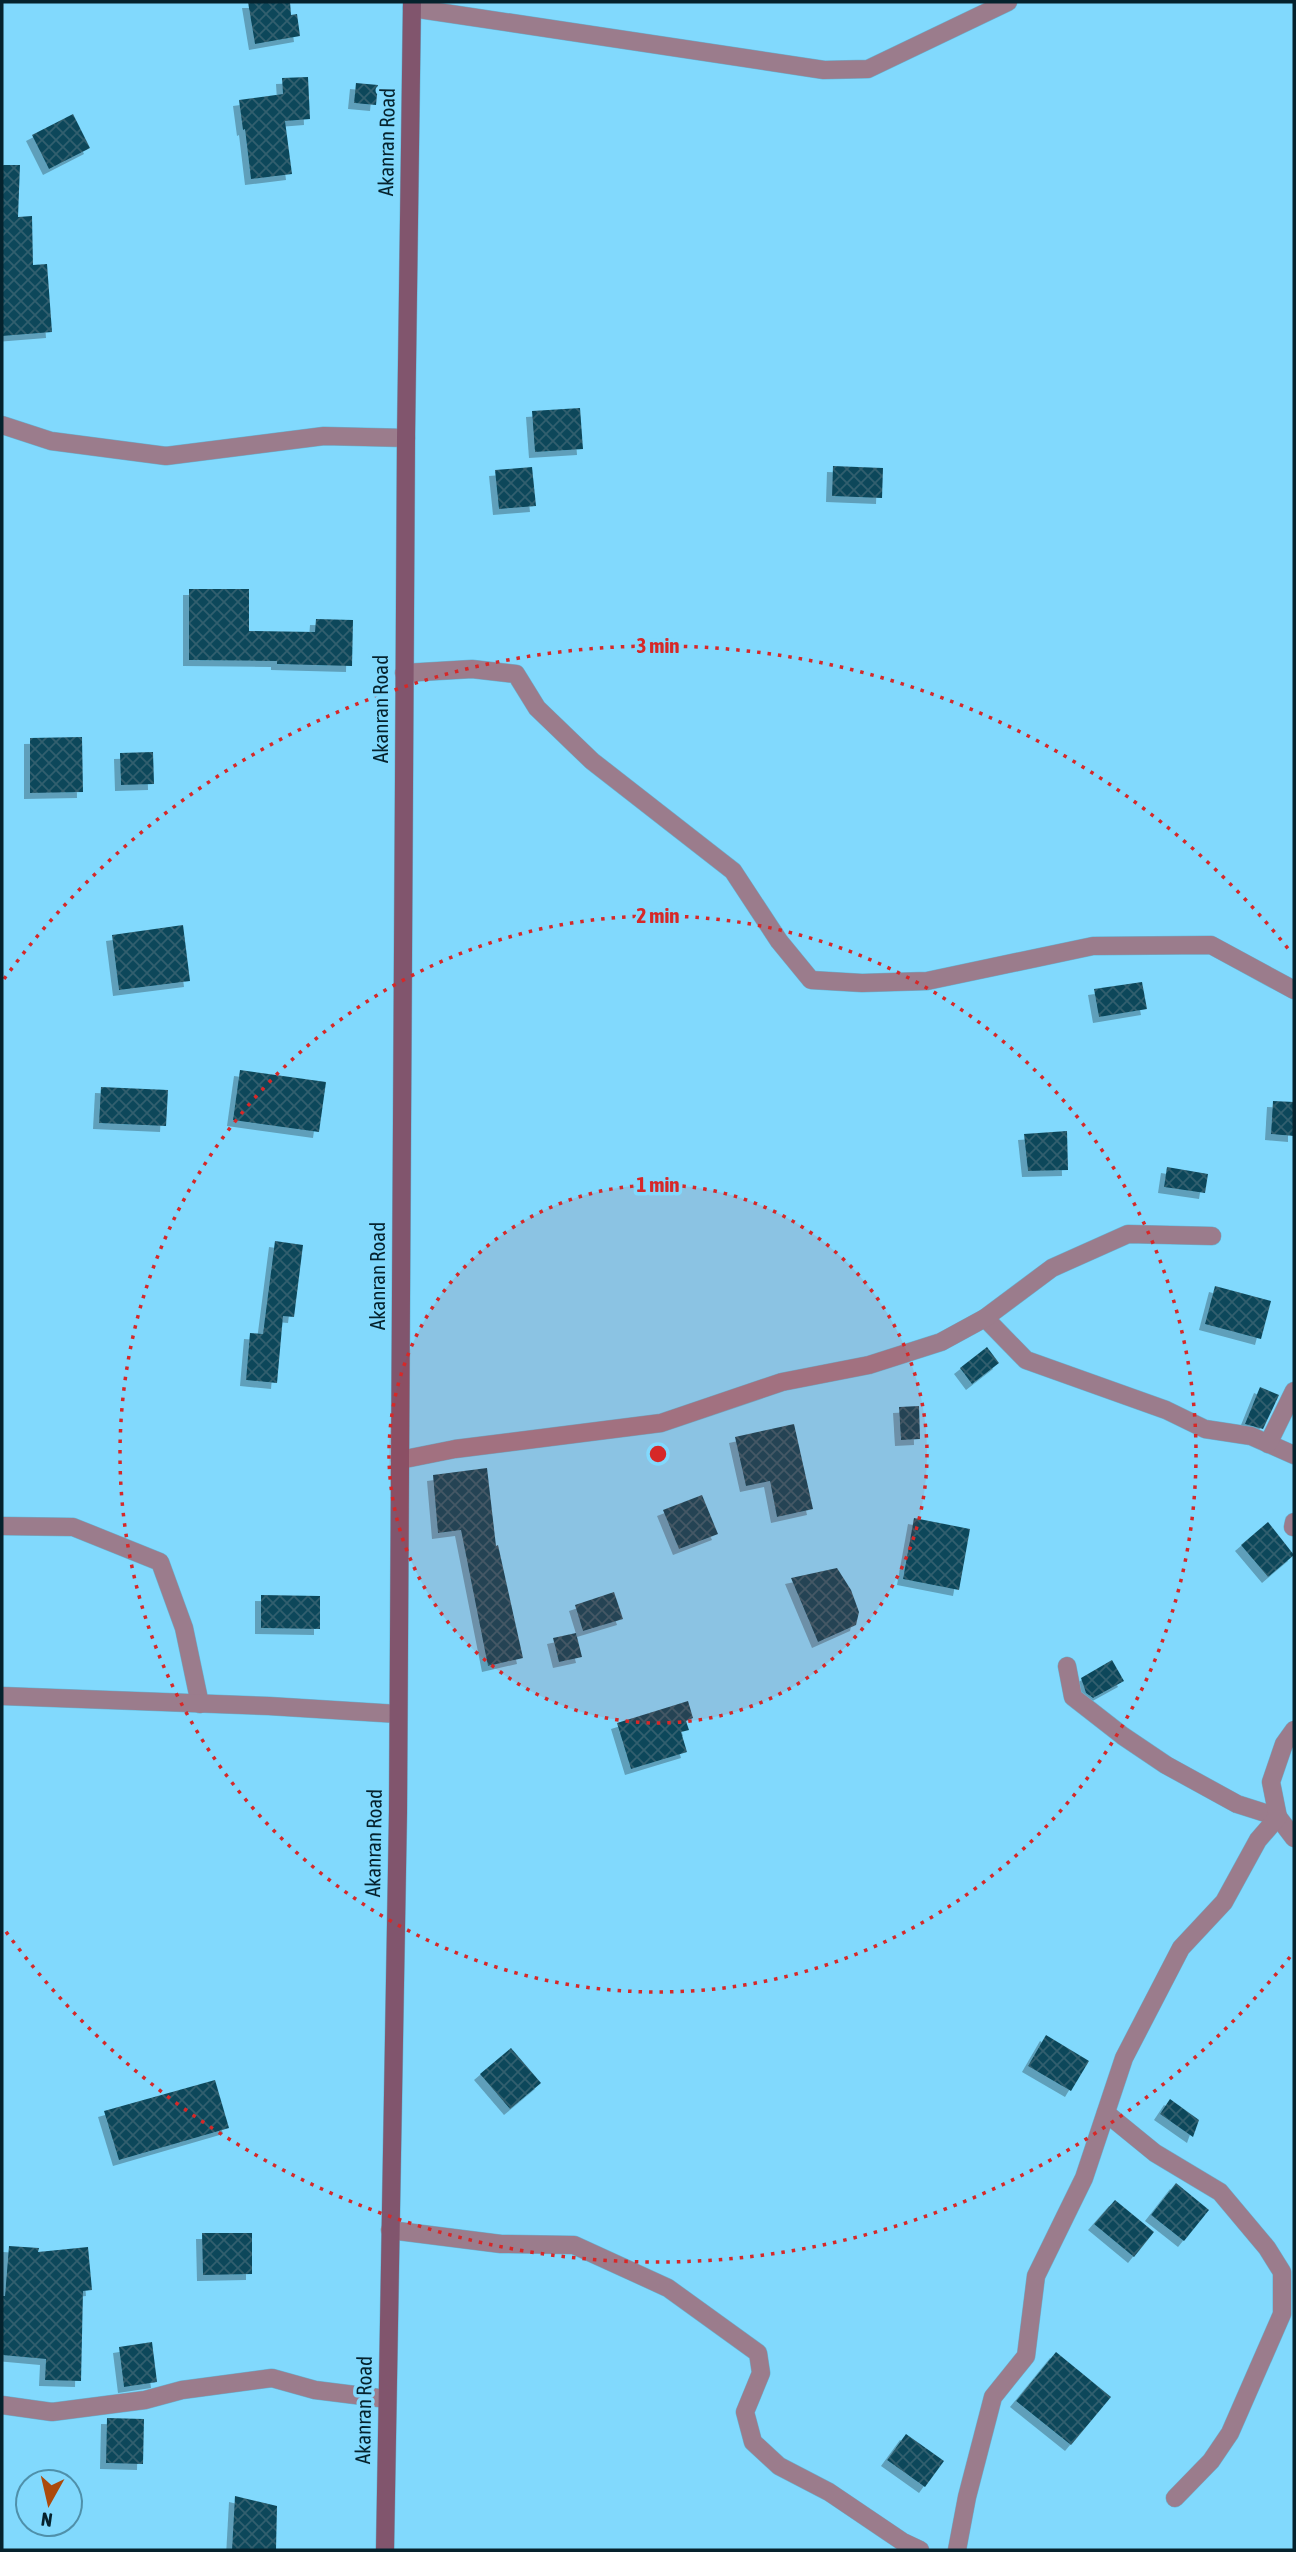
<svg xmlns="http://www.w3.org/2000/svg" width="1296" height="2552" viewBox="0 0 1296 2552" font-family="'Asap Condensed',sans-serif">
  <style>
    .building { fill: url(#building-cross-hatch); filter: url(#shadow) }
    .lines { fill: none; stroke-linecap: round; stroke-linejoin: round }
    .street-casing { stroke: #68b4d3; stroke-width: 19 }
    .secondary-casing { stroke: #68b4d3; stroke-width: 19 }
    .street { stroke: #9b7c8c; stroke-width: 18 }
    .secondary { stroke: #81556d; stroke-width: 18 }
    .ring { fill: none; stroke: #d62828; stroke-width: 3.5; stroke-dasharray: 3.5 7 }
    .labels { text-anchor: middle; stroke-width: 7; stroke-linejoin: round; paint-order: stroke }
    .street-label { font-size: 21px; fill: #05222d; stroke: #81d9fd }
    .centre { fill: #d62828; stroke: #81d9fd; stroke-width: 3.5 }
    .ring-label { font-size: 21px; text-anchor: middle; font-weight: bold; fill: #d62828; stroke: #81d9fd; stroke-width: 7; stroke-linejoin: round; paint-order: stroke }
  </style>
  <defs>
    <pattern id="building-cross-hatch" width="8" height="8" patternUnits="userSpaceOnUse" patternTransform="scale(1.75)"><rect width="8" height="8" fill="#10475a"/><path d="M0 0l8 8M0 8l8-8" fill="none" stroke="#315f6e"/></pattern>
    <filter id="shadow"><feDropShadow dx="-6" dy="6" stdDeviation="0" flood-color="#0004"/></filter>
  </defs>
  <rect width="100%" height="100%" fill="#81d9fd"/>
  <!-- building -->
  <g class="building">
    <path d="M248,2H290L291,15L297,14L300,36L255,44Z"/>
    <path d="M308,77L310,119L285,121L292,174L251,179L245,129L243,130L239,100L283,94L282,78Z"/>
    <path d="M356,83L378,85L376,105L354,103Z"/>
    <path d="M73,114L90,148L49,169L32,135Z"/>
    <path d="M2,165H20L18,217L32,216L33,265L47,264L52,332L2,336Z"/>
    <path d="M580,408L583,449L535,452L532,411Z"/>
    <path d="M833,466L883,468L882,498L832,496Z"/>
    <path d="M532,467L536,506L499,509L495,470Z"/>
    <path d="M189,589H249V631L315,632L316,619L353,620L352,666L277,664V661L189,660Z"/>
    <path d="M82,737L83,792L30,793V738Z"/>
    <path d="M153,752L154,784L121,785L120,753Z"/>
    <path d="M183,925L190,981L119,990L112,935Z"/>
    <path d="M1142,982L1147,1009L1099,1017L1094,989Z"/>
    <path d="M240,1070L326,1082L319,1132L233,1120Z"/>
    <path d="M101,1087L168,1090L166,1126L99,1123Z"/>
    <path d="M1273,1101L1294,1102V1136L1271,1134Z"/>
    <path d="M1067,1131L1068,1170L1028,1171L1024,1134Z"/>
    <path d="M1167,1167L1208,1174L1205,1193L1164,1187Z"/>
    <path d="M275,1241L303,1245L294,1317L283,1316L277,1383L246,1380L250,1333L263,1334Z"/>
    <path d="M1215,1286L1271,1301L1261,1339L1205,1324Z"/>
    <path d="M987,1347L999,1363L972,1384L960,1368Z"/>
    <path d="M1260,1387L1279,1395L1263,1429L1245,1424Z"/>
    <path d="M919,1406L920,1439L901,1440L899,1407Z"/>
    <path d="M794,1424L813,1509L777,1517L770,1481L746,1486L735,1437Z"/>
    <path d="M487,1468L496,1546L498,1545L523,1658L488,1666L461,1530L438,1533L433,1475Z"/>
    <path d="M702,1495L718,1534L679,1549L663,1510Z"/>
    <path d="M914,1518L970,1529L959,1590L903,1579Z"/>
    <path d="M1268,1522L1294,1555L1268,1577L1241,1545Z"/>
    <path d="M837,1568L851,1590L859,1612L856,1625L818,1642L791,1578Z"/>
    <path d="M614,1592L623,1619L583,1631L575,1605Z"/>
    <path d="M261,1595L320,1596V1629L261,1628Z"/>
    <path d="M576,1633L582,1657L559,1662L553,1638Z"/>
    <path d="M1112,1660L1124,1681L1093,1698L1086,1693L1081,1678Z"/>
    <path d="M688,1701L693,1718L686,1721L689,1730L681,1732L687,1752L631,1769L617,1723Z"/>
    <path d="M1046,2035L1089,2061L1071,2091L1028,2066Z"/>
    <path d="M511,2048L541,2083L510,2109L480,2074Z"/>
    <path d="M215,2080L229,2128L119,2160L104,2111Z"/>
    <path d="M1170,2099L1199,2120L1193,2137L1160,2114Z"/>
    <path d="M1176,2183L1209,2210L1184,2241L1151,2215Z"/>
    <path d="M1115,2200L1154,2232L1134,2257L1094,2224Z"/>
    <path d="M202,2233H252V2274L203,2275Z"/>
    <path d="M9,2246L39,2248L38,2252L88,2247L92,2290L83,2291L81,2381L45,2380L46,2359L2,2355V2305L3,2296H5Z"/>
    <path d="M152,2342L157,2382L124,2387L119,2347Z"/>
    <path d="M1056,2352L1111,2397L1071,2445L1016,2401Z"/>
    <path d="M107,2418L144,2419L143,2464L106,2463Z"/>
    <path d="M906,2434L944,2461L925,2487L887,2460Z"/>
    <path d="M235,2496L277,2506L276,2550H232Z"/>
  </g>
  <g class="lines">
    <!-- street casing -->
    <g class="street-casing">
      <g id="street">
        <path d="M412,8L824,70L868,69L1008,2"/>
        <path d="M2,425L51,441L166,456L324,436L406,438"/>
        <path d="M404,673L472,669L516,674L537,708L592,761L733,871L779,941L811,980L862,983L927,981L1093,946L1211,945L1294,990"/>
        <path d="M985,1318L1026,1360L1166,1410L1205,1429L1251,1436L1294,1455"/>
        <path d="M1268,1444L1294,1391"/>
        <path d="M400,1460L455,1449L661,1423L782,1382L869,1365L941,1342L985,1318L1052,1268L1128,1234L1212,1236"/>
        <path d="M2,1526L73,1527L160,1562L184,1628L200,1704"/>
        <path d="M1293,1527L1294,1522"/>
        <path d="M1067,1666L1073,1697L1123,1736L1166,1765L1237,1804L1278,1817L1294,1838"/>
        <path d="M2,1696L269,1706L398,1714"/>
        <path d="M1106,2113L1155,2153L1220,2192L1267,2248L1282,2272V2314L1230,2433L1211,2461L1175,2498"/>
        <path d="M390,2230L501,2244L574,2245L668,2288L758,2353L761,2373L745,2412L753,2442L779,2466L829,2492L903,2542L920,2550"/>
        <path d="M2,2405L52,2412L145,2400L182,2390L272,2378L315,2390L387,2399"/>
        <path d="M957,2550L967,2497L993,2397L1026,2356L1036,2276L1084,2178L1124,2058L1181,1948L1224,1902L1258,1840L1278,1817L1271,1782L1284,1744L1294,1730"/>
      </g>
    </g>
    <!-- secondary casing -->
    <g class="secondary-casing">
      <path id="secondary" d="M385,2550L398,1812L406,438L412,2"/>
    </g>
    <!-- street -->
    <use href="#street" class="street"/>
    <!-- secondary -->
    <use href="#secondary" class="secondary"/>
  </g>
  <!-- distance rings -->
  <circle cx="658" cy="1454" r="269" fill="#d62828" fill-opacity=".12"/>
  <g class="ring">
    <circle cx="658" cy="1454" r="269"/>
    <circle cx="658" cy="1454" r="538"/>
    <path d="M1290 1957A808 808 0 0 1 4 1929M4 979A808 808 0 0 1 1290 951"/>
  </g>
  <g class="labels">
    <!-- street labels -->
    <g class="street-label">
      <text transform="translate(387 142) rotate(-89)" y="7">Akanran Road</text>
      <text transform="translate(381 709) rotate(-90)" y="7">Akanran Road</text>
      <text transform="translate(378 1276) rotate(-90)" y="7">Akanran Road</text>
      <text transform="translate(374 1843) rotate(-89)" y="7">Akanran Road</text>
      <text transform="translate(364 2410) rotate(-89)" y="7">Akanran Road</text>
    </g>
  </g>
  <circle cx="658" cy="1454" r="10" class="centre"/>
  <g class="ring-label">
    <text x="658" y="653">3 min</text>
    <text x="658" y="923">2 min</text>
    <text x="658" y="1192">1 min</text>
  </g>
  <!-- border -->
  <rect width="1296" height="2552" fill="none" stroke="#05222d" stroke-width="7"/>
  <!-- north arrow -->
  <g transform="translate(49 2503) rotate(188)"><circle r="33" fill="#81d9fd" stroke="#4f90aa" stroke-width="2"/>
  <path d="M0-5L12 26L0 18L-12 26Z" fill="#ac4a0b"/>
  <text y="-10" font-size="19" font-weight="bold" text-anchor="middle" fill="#05222d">N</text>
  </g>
</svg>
